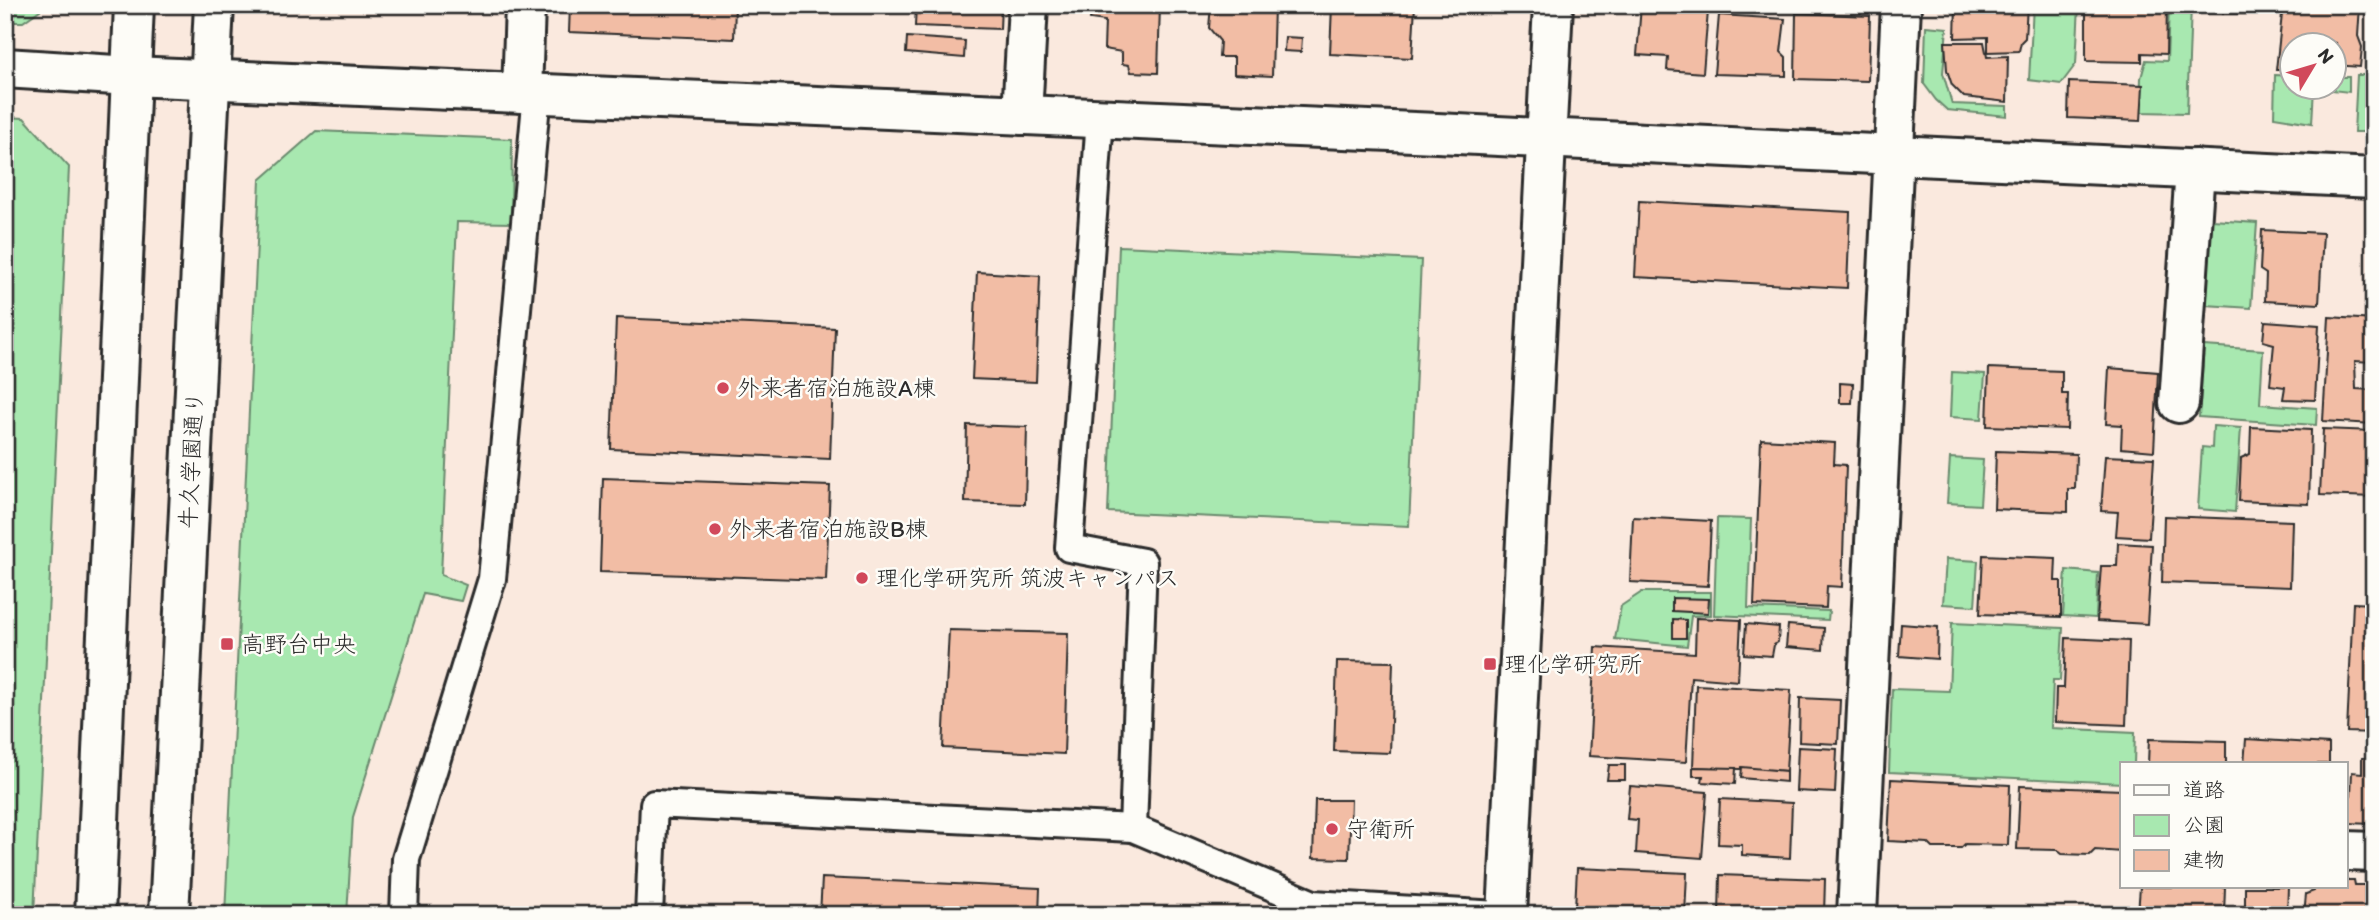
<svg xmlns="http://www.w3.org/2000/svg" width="2379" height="920" viewBox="0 0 2379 920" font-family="Itim,'Klee One',sans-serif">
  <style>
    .green { fill: #a8e8b0; stroke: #6a8a6e; stroke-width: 2 }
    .building { fill: #f2bda5; stroke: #2b2b2b; stroke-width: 2 }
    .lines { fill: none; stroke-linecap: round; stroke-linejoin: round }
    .lane-casing { stroke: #2b2b2b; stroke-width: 32 }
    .street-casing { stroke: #2b2b2b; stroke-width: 44 }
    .secondary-casing { stroke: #2b2b2b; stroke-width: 44 }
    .highway-casing { stroke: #2b2b2b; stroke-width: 44 }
    .lane { stroke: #fdfcf7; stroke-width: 26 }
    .street { stroke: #fdfcf7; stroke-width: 38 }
    .secondary { stroke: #fdfcf7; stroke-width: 38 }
    .highway { stroke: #fdfcf7; stroke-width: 38 }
    .poi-dot { fill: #d1495b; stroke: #fdfcf7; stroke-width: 2.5 }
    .labels { text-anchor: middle; stroke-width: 5; stroke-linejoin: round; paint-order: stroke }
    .poi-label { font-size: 23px; fill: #2b2b2b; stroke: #fdfcf7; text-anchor: start }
    .street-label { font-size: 23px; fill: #2b2b2b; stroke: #fdfcf7 }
  </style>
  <rect width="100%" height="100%" fill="#fae9de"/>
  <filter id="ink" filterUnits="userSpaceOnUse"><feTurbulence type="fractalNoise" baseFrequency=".0143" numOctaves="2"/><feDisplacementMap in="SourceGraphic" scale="14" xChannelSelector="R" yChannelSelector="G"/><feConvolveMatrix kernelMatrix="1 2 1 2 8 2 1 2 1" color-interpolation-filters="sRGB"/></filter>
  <g filter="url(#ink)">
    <!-- green -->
    <g class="green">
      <path d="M5,5H47L23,22H5Z"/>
      <path d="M2033,5H2079L2076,64L2061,84L2029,80Z"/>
      <path d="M2169,5H2191L2187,113L2140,112L2141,78L2146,60L2167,61Z"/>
      <path d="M1926,26L1947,28L1943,73L1952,104L2007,106V116L1947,110L1936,100L1924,84Z"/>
      <path d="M2275,75L2291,76L2292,88H2334V77H2349V92L2314,88L2312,123L2274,117Z"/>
      <path d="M2357,75H2374V132H2354Z"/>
      <path d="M5,117L24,118L69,167L34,915H5Z"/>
      <path d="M316,131L512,139L511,223L457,222L441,575L466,585L461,601L423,594L353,817L347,915H225L260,180Z"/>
      <path d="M2212,220L2257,223L2251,308L2206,305Z"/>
      <path d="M1119,246L1421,260L1409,526L1108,512Z"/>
      <path d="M2204,346L2263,350L2260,404L2317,408L2316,425L2199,417Z"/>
      <path d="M1952,372L1985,374L1982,419L1950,417Z"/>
      <path d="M2213,426L2241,428L2235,512L2198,509L2202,447L2212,448Z"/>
      <path d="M1950,458L1983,460L1980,505L1947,503Z"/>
      <path d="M1717,518L1751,519L1748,608L1829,611L1828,620L1714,615Z"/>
      <path d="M1946,559L1978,561L1975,606L1943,604Z"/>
      <path d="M2066,570L2098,573L2096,618L2063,616Z"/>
      <path d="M1642,592H1711V615L1691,616L1687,646L1615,639L1621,606Z"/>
      <path d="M1952,623L2063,628L2060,680H2053L2051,728L2135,732L2134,764H2122V783L1889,772L1892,689L1949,691Z"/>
    </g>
    <!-- building -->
    <g class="building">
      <path d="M570,5H735L734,39L569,32Z"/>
      <path d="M916,5H1001L1000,29L915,26Z"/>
      <path d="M1092,5H1160L1158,73L1131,72L1129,65L1122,64V52L1104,49L1105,21L1090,19Z"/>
      <path d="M1211,5L1274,6L1272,76L1234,74V57H1219L1220,41L1209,28Z"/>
      <path d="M1332,5H1415L1412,58L1330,54Z"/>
      <path d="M1956,5H2027L2025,38L2021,42L2019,51L1988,52V37L1955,38Z"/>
      <path d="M2086,5H2167L2166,54L2142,53V62L2086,61Z"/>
      <path d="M2206,5H2256V14L2206,13Z"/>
      <path d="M2283,5H2360L2358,36L2362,47L2360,67L2335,65L2336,43L2323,42V46H2292V70H2276Z"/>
      <path d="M2372,5H2374V73L2367,72Z"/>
      <path d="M1641,6L1708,11L1703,73L1667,70L1668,57L1637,55Z"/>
      <path d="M1796,13L1870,16L1868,81L1795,79Z"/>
      <path d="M1719,15L1785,19L1781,52L1786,57V76L1714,74Z"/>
      <path d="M907,37L965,41L964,58L906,53Z"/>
      <path d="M1285,37L1302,38L1301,52L1284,51Z"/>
      <path d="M1945,42H1984L1987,57L2008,56L2007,102L1964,97L1952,85L1947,70Z"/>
      <path d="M2069,82L2143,85L2141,121L2068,118Z"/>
      <path d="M1639,201L1850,212L1847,288L1635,277Z"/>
      <path d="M2262,230L2323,233L2319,304L2265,301L2266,274L2260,270Z"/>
      <path d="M977,272L1040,276L1036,382L972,379Z"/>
      <path d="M2329,317L2374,320V362L2355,361L2356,389L2374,390V424L2323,421Z"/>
      <path d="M616,318L835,328L830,459L611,449Z"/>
      <path d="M2265,321L2319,325L2315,400L2283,399L2285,387L2270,385L2274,344L2263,341Z"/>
      <path d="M1989,368L2062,371V394H2068L2067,429L1987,426Z"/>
      <path d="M2109,368L2158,372L2154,451L2121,448L2122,425L2106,424Z"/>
      <path d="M1840,383L1853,384L1852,403H1840Z"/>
      <path d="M967,425L1027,427L1025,504L965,502Z"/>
      <path d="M2251,427L2311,430L2309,504L2239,501L2241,458L2250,454Z"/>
      <path d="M2323,429L2374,431V497L2320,495Z"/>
      <path d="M1761,439L1835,443L1834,464L1846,465L1842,587L1827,586L1826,608L1754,605Z"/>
      <path d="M1996,451L2076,454L2075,489H2068V512L1994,509Z"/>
      <path d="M2105,456L2154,458L2149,538L2116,536L2118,512L2101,511Z"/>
      <path d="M603,478L830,486L826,580L600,572Z"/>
      <path d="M2164,516L2292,521L2290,587L2162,582Z"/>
      <path d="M1633,517L1711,521L1708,586L1630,582Z"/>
      <path d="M2118,543L2152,545L2147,624L2097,621L2101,566H2117Z"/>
      <path d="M1983,555L2056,558L2055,581H2061V617L1980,614Z"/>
      <path d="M1672,598L1709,599L1708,613L1672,611Z"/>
      <path d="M2353,603L2374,604V733L2347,732Z"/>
      <path d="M1696,618L1741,620L1738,681L1691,677L1686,762L1589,756L1595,647L1695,653Z"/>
      <path d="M1673,619L1686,620V638H1673Z"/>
      <path d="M1746,624L1779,627L1778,642L1774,645L1772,656L1744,654Z"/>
      <path d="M1901,624L1938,627L1937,659L1899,656Z"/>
      <path d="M1788,625L1824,628L1823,650L1786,647Z"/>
      <path d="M949,630L1068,633L1064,754L943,748Z"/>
      <path d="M2066,638L2129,641L2126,725L2055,722L2056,688H2064Z"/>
      <path d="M1337,661L1393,662L1390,753L1334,751Z"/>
      <path d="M1696,685L1791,690L1786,771L1693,767Z"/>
      <path d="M1800,698L1840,700L1838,744L1799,742Z"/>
      <path d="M2149,739L2226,741V764H2148Z"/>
      <path d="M2246,739L2329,744V764H2244Z"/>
      <path d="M1798,747L1837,749L1835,793L1796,791Z"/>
      <path d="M2362,758H2374V824L2346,823V795H2351L2352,772L2362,773Z"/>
      <path d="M1609,765H1625V780H1607Z"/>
      <path d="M1693,767L1736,768L1735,784L1702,782L1703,776H1693Z"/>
      <path d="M1742,767L1786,771V782L1741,778Z"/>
      <path d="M1891,779L2010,785L2008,845L1965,844L1961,848H1933L1928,843L1888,841Z"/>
      <path d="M1630,786L1707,792L1702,858L1636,853L1638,820L1627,819Z"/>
      <path d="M2020,786L2122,790V852L2095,850L2090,855L2062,854L2057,850L2017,849Z"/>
      <path d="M1720,799L1792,803L1790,858L1742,855V845L1718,844Z"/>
      <path d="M1315,800H1351L1349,859L1313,858Z"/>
      <path d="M1577,868L1687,873L1685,915H1585V908H1575Z"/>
      <path d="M1720,875L1825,879L1824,915H1719Z"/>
      <path d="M822,878L1040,888L1039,915H820Z"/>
      <path d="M2346,880H2354L2355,885H2374V915H2304L2306,894L2314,891V887H2346Z"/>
      <path d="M2140,887H2225L2224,915L2138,913Z"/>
      <path d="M2245,887H2288L2287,915H2239L2245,911Z"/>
    </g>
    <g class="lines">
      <!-- lane casing -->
      <g class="lane-casing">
        <g id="lane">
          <path d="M1100,118L1069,548L1143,562L1133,828"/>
          <path d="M404,915L406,859L492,579L537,93"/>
          <path d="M649,915L654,804L1133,828L1313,904L1498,915"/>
        </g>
      </g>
      <!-- street casing -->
      <g class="street-casing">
        <g id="street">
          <path d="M522,93L525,5"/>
          <path d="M1022,115L1028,5"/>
          <path d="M2179,403L2195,169"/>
          <path d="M2346,851L2374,852"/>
          <path d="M1857,915L1901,5"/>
        </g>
      </g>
      <!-- secondary casing -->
      <g class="secondary-casing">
        <g id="secondary">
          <path d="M5,68L131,76L1437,133L2374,178"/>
          <path d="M1507,915L1553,5"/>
        </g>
      </g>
      <!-- highway casing -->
      <g class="highway-casing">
        <g id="highway">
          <path d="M95,915L134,5"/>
          <path d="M169,915L214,5"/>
        </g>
      </g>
      <!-- lane -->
      <use href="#lane" class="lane"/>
      <!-- street -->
      <use href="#street" class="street"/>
      <!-- secondary -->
      <use href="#secondary" class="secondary"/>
      <!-- highway -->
      <use href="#highway" class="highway"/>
    </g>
  </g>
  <!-- markers -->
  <g class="poi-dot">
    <circle cx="723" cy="388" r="7"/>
    <circle cx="715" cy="529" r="7"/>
    <circle cx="862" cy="578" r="7"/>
    <rect x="220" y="637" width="14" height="14" rx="3.5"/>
    <rect x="1483" y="657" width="14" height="14" rx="3.5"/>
    <circle cx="1332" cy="829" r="7"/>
  </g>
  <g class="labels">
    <!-- poi labels -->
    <g class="poi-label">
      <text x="737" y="396">外来者宿泊施設A棟</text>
      <text x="729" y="537">外来者宿泊施設B棟</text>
      <text x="876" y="586">理化学研究所 筑波キャンパス</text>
      <text x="241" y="652">高野台中央</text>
      <text x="1504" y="672">理化学研究所</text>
      <text x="1346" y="837">守衛所</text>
    </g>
    <!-- street labels -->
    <g class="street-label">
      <text transform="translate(191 460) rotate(-87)" y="8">牛久学園通り</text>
    </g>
  </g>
  <!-- margin -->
  <rect width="2379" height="920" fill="none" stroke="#fdfcf7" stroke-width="28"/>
  <rect x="14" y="14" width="2351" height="892" fill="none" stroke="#2b2b2b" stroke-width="2.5" filter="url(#ink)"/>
  <!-- legend -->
  <rect x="2120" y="762" width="228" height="126" fill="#fdfcf7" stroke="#a9a8a5" stroke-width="2"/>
  <rect x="2134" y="785" width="35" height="10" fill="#fdfcf7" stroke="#a9a8a5" stroke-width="2"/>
  <text x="2183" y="797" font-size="21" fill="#2b2b2b">道路</text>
  <rect x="2134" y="815" width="35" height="21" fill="#a8e8b0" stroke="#a9a8a5" stroke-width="2"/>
  <text x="2183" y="832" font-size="21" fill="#2b2b2b">公園</text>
  <rect x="2134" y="850" width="35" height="21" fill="#f2bda5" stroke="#a9a8a5" stroke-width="2"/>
  <text x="2183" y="867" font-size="21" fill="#2b2b2b">建物</text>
  <!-- north arrow -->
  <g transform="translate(2313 66) rotate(52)"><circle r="33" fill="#fdfcf7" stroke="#a9a8a5" stroke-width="2"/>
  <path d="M0-5L12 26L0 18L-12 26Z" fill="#d1495b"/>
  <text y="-10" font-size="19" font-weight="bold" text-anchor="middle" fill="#2b2b2b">N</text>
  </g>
</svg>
